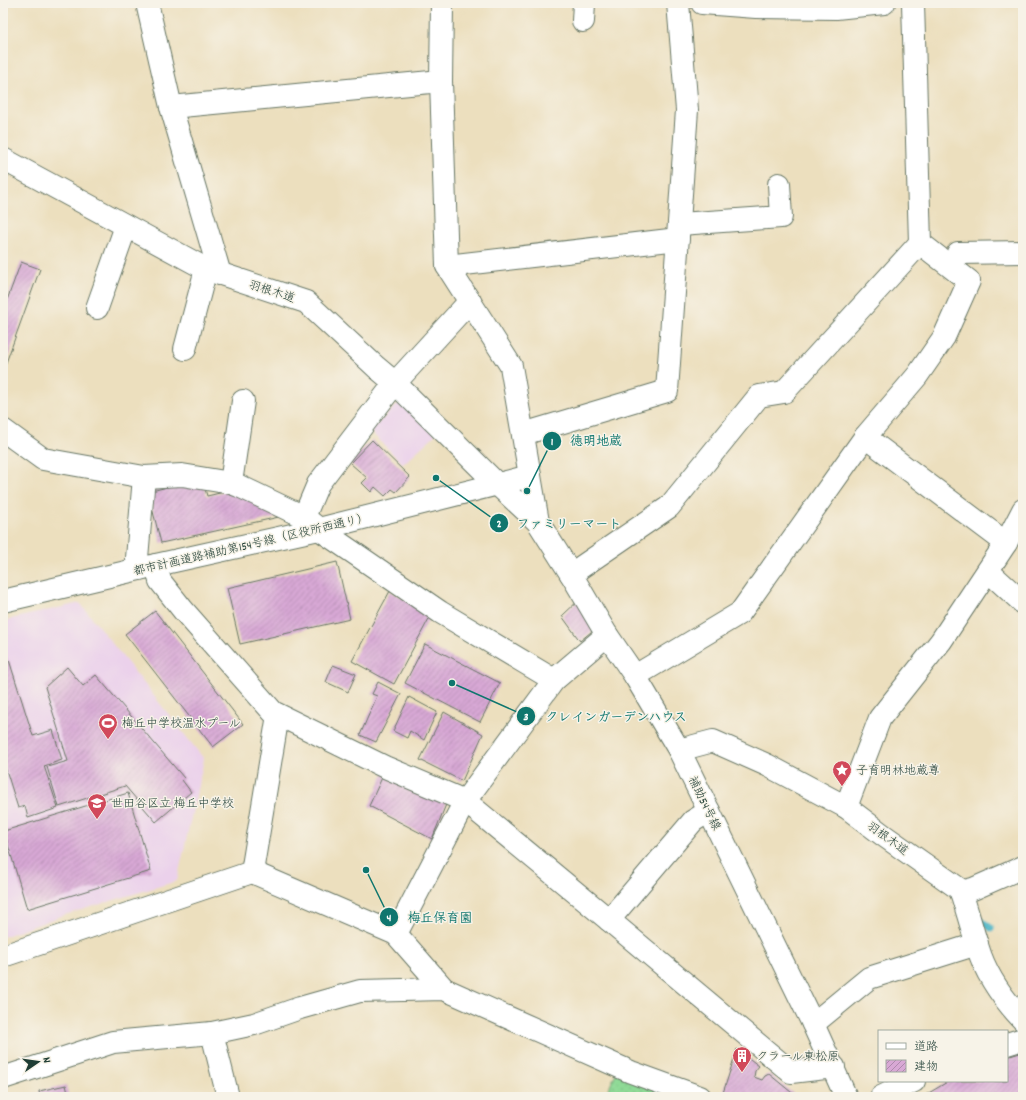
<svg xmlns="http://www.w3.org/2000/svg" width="1026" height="1100" viewBox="0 0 1026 1100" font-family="Dekko,'Klee One',sans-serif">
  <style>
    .built { fill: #ebd1eb }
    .park { fill: url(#park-dots); stroke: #578c65 }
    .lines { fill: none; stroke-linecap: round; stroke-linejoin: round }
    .stream { stroke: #49b5c6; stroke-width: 7 }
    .building { fill: url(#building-hatch) }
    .minor-casing { stroke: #677664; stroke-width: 24 }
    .minor { stroke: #fff; stroke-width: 22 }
    .labels { text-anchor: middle; stroke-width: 3; stroke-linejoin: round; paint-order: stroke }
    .street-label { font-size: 12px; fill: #1f3d34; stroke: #f7f3e8 }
    .poi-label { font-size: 12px; fill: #1f3d34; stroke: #f7f3e8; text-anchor: start }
    .leader { fill: none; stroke: #0f766e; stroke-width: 1.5 }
    .callout-dot { fill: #0f766e; stroke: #f7f3e8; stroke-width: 1.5 }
    .mark-label { font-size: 12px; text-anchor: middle; font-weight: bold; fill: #fff }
    .callout-label { font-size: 13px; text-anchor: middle; font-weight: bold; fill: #0f766e; stroke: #f7f3e8; stroke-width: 3; stroke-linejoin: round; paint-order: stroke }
  </style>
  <defs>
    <pattern id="park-dots" width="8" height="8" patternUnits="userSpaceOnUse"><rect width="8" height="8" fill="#8fda96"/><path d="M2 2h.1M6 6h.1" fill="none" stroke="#7bbc82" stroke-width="1.8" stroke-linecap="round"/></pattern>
    <pattern id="building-hatch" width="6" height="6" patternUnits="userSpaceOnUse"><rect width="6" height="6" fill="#d8a8d5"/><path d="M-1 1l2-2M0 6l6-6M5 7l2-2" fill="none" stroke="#af8aae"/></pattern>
  </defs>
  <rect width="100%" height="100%" fill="#f7f3e8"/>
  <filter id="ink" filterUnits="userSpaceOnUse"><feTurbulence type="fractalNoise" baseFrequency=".025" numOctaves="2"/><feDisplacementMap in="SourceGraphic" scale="8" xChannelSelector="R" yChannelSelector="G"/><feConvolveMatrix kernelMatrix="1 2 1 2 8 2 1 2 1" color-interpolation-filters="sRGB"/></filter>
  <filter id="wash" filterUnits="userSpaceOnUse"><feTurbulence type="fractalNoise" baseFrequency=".012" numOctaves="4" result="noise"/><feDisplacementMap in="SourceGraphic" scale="16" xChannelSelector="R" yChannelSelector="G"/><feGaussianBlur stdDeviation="0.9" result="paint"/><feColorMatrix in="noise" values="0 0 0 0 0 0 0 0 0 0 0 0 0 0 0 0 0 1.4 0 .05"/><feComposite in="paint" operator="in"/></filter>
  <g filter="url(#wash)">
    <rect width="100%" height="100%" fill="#ecdfbe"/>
    <!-- built -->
    <g class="built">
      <path d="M400,402L436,434L403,464L370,431Z"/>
      <path d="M80,603L204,759L177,881L61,916L3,937V621Z"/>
    </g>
    <!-- park -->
    <path class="park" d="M616,1073L679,1097H605Z"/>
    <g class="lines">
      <!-- stream -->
      <path class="stream" d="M980,920L991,928"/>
    </g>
    <g id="blocks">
      <!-- building -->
      <g class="building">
        <path d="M21,262L40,269L3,371V311Z"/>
        <path d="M372,440L410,477L396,492L392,489L385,496L375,487L371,492L362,483L367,478L350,463Z"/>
        <path d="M202,478L207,496L237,489L279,517L161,543L148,492Z"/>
        <path d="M337,562L350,619L240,644L227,588Z"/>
        <path d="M390,591L432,613L394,684L352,661Z"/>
        <path d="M581,598L597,627L580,641L562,616Z"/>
        <path d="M155,611L243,724L213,747L125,634Z"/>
        <path d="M425,644L500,683L480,722L405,683Z"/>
        <path d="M3,647L8,661L9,660L33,736L53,730L62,760L44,766L58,808L28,818L25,806L18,808L3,760Z"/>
        <path d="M333,665L356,674L348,692L326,682Z"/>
        <path d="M67,667L83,686L96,675L184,778L182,780L191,792L156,822L125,786L59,807L47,767L68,761L45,687Z"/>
        <path d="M378,682L401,694L376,742L360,735L377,696L372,694Z"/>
        <path d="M409,697L437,712L424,740L410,731L407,738L393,731Z"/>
        <path d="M444,712L483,734L462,781L420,760Z"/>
        <path d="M385,771L447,802L432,839L369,806Z"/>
        <path d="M128,793L151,871L27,909L4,831Z"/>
        <path d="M737,1049L759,1066L755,1071L754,1077L762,1080L765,1076L769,1074L797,1097H737L723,1093Z"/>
        <path d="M1023,1052V1097H922L949,1081H1007V1057Z"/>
        <path d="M66,1085L69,1097H40L39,1091Z"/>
      </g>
    </g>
  </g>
  <g filter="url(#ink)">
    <use href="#blocks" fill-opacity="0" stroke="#677664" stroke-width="1"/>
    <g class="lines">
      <!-- minor casing -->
      <g class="minor-casing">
        <g id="minor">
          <path d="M147,3L171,107L220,274"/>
          <path d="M442,3L441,81L447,266L511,366L538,522"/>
          <path d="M702,3L756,7L836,8L884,3"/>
          <path d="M583,21L584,3"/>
          <path d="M171,107L441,81"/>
          <path d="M3,159L206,269L306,302L376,367L395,383L498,485L538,522L571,574L607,635L635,676L679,750L813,1024L846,1097"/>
          <path d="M680,224L781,217L779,184"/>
          <path d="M958,253L1023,252"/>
          <path d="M447,266L678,239"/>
          <path d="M97,308L126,226"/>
          <path d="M185,349L206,269"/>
          <path d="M3,430L43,459L144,477L182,475L231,483L239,486L304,517L319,529L440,612L554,680"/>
          <path d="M523,434L667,391L687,110L678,3"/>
          <path d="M865,437L1006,543"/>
          <path d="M231,483L243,401"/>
          <path d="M304,517L318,484L395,383L470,301"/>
          <path d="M156,565L160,581L183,610L273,712L385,767L465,801L609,920L791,1072L834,1067"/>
          <path d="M139,569L137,558L144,477"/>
          <path d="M988,571L1023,603"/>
          <path d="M571,574L669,507L759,396L784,392L920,243"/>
          <path d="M3,601L156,565L319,529L530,476"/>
          <path d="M635,676L740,613L865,437L917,376L944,337L969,281L920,243L913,3"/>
          <path d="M679,750L713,741L767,765L846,807L883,835L958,888L961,892C967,910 972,929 978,948C986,975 1004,1000 1023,1020"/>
          <path d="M846,807L880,718L941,641L1006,543L1023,510"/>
          <path d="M252,872L396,934L444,989"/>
          <path d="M961,892L973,889L1023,867"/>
          <path d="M609,920L693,821L709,811"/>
          <path d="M396,934L465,801L554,680L607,635"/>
          <path d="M3,956L252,872L278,715"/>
          <path d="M813,1024L869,978L977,944"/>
          <path d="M212,1033L228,1097"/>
          <path d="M1007,1044L1023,1039"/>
          <path d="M3,1078L113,1042L212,1033L254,1024L300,1008L360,991L444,989L631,1072L700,1097"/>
          <path d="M881,1097L914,1081"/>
        </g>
      </g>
      <!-- minor -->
      <use href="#minor" class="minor"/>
    </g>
  </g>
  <!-- icons -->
  <defs>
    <g id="stadium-pin" transform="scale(1)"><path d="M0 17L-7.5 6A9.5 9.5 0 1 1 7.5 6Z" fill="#d1495b" stroke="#f7f3e8"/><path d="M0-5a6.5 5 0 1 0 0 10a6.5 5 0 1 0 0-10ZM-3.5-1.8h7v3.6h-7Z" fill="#fff"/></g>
    <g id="sight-pin" transform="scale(1)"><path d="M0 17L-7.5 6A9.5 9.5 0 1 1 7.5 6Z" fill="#d1495b" stroke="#f7f3e8"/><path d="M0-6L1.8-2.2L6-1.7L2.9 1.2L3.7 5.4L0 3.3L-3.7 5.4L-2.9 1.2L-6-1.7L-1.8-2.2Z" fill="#fff"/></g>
    <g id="school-pin" transform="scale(1)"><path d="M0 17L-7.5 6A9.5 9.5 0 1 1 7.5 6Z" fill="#d1495b" stroke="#f7f3e8"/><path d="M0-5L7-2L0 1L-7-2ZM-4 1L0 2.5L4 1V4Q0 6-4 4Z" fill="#fff"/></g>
    <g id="building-pin" transform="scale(1)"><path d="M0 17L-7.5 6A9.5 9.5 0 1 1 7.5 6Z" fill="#d1495b" stroke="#f7f3e8"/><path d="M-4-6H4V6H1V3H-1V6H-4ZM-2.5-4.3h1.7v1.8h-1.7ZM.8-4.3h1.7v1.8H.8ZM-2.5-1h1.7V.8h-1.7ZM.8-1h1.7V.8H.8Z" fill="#fff"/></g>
  </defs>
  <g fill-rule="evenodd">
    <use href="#stadium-pin" x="108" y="723"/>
    <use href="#sight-pin" x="842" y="770"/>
    <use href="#school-pin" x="97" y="803"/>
    <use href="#building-pin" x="742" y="1056"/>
  </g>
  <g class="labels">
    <!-- street labels -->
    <g class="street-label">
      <text transform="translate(272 291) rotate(18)" y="4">羽根木道</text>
      <text transform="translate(251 544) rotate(-13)" y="4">都市計画道路補助第154号線（区役所西通り）</text>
      <text transform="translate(705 803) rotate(64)" y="4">補助54号線</text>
      <text transform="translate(888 838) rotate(36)" y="4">羽根木道</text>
    </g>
    <!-- poi labels -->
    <g class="poi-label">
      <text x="122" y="727">梅丘中学校温水プール</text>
      <text x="856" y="774">子育明林地蔵尊</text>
      <text x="111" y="807">世田谷区立 梅丘中学校</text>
      <text x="756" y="1060">クラール東松原</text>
    </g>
  </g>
  <!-- callouts -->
  <path class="leader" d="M527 491L552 441M436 478L499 523M452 683L526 716M366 870L389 917"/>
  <g class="callout-dot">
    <circle cx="527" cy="491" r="4"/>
    <circle cx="436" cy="478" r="4"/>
    <circle cx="452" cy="683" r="4"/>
    <circle cx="366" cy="870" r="4"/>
    <circle cx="552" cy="441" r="10"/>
    <circle cx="499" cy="523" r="10"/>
    <circle cx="526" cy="716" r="10"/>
    <circle cx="389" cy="917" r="10"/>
  </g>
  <g class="mark-label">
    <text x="552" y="445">1</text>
    <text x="499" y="527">2</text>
    <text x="526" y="720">3</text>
    <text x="389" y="921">4</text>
  </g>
  <g class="callout-label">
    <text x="596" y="445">徳明地蔵</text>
    <text x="569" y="528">ファミリーマート</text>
    <text x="616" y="721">クレインガーデンハウス</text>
    <text x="440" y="922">梅丘保育園</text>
  </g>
  <!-- margin -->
  <rect width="1026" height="1100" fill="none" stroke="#f7f3e8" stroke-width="16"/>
  <!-- legend -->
  <rect x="878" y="1030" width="130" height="52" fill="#f7f3e8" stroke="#a1aaa0"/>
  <rect x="886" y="1043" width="20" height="6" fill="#ffffff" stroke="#a1aaa0"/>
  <text x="914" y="1050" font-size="12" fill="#1f3d34">道路</text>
  <rect x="886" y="1060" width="20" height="12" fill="url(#building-hatch)" stroke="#a1aaa0"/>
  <text x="914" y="1070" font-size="12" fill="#1f3d34">建物</text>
  <!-- north arrow -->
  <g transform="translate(38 1062) rotate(77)" stroke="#f7f3e8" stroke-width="3" paint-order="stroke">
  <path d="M0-3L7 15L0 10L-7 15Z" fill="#1f3d34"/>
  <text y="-6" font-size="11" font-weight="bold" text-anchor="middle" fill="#1f3d34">N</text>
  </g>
</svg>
